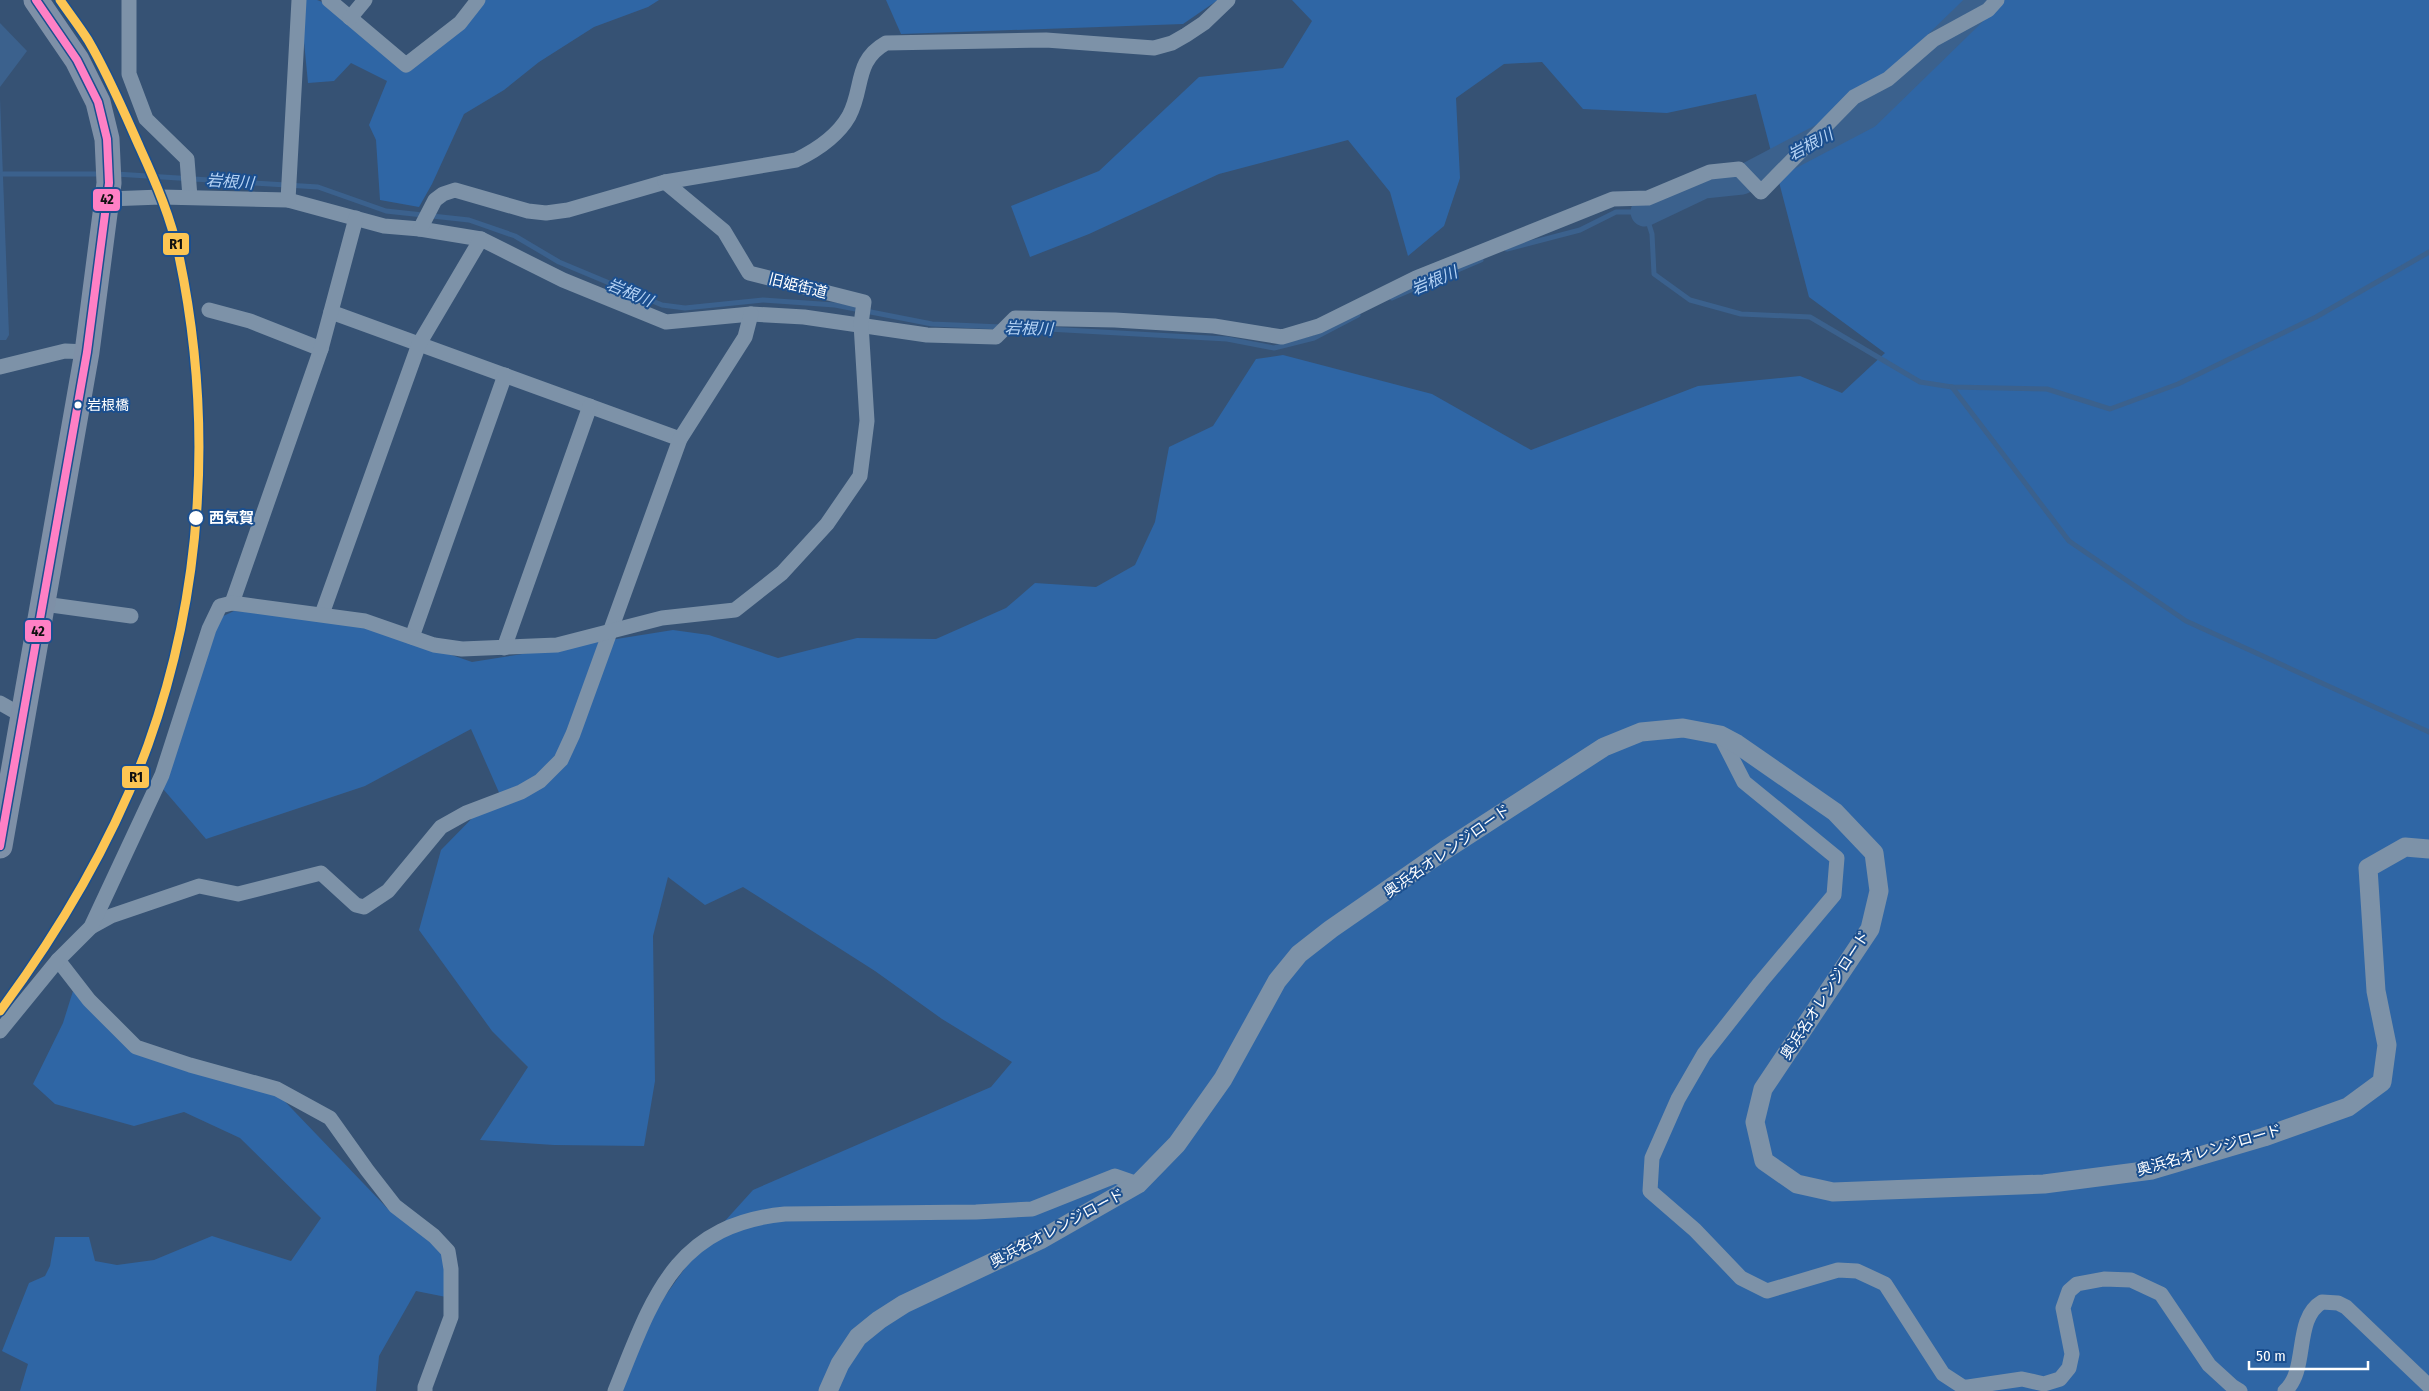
<svg xmlns="http://www.w3.org/2000/svg" width="2429" height="1391" viewBox="0 0 2429 1391" font-family="'Fira Sans Condensed','Noto Sans JP',sans-serif">
  <style>
    .green { fill: #2f66a5 }
    .water { fill: #3b618d }
    .lines { fill: none; stroke-linecap: round; stroke-linejoin: round }
    .stream { stroke: #3b618d; stroke-width: 5 }
    .river { stroke: #3b618d; stroke-width: 29 }
    .minor { stroke: #7d92a8; stroke-width: 15 }
    .tertiary { stroke: #7d92a8; stroke-width: 19 }
    .trunk { stroke: #7e90a7; stroke-width: 25 }
    .bus-1-casing { stroke: #1b4f8f; stroke-width: 11 }
    .bus-1 { stroke: #ff80c5; stroke-width: 8 }
    .rail-1-casing { stroke: #1b4f8f; stroke-width: 12 }
    .rail-1 { stroke: #fcc553; stroke-width: 9 }
    .bus-dot { fill: #fff; stroke: #1b4f8f; stroke-width: 2 }
    .labels { text-anchor: middle; stroke-width: 4; stroke-linejoin: round; paint-order: stroke }
    .bus-label { font-size: 14px; fill: #fff; stroke: #1b4f8f; text-anchor: start }
    .street-label { font-size: 15px; fill: #fff; stroke: #1b4f8f }
    .stop-label { font-size: 15px; font-weight: bold; fill: #fff; stroke: #1b4f8f; text-anchor: start }
    .water-label { font-size: 16px; font-style: italic; fill: #b5d3f5; stroke: #1b4f8f }
    .line-badge { stroke: #1b4f8f; stroke-width: 2 }
    .pale-badge-label { font-size: 14px; text-anchor: middle; font-weight: bold; fill: #111 }
  </style>
  <rect width="100%" height="100%" fill="#365274"/>
  <!-- green -->
  <g class="green">
    <path d="M300,0H317L325,3L406,65L479,0H659L648,7L594,27L539,62L504,90L464,114L432,184L419,207L380,200L376,140L369,125L387,81L351,63L334,81L308,83Z"/>
    <path d="M886,0H1218L1183,24L901,34Z"/>
    <path d="M1292,0H2429V1391H617L653,1313L695,1254L753,1190L991,1087L1012,1062L942,1019L875,971L743,887L705,905L668,877L653,936L655,1081L644,1146L554,1145L480,1140L528,1067L492,1031L419,930L441,850L485,805L501,797L471,729L365,786L206,839L158,783L219,618L234,611L344,618L472,662L673,630L709,635L778,658L857,638L936,639L1006,608L1035,583L1096,587L1135,565L1155,522L1169,447L1213,426L1256,359L1283,355L1432,394L1531,450L1698,386L1800,376L1842,393L1885,353L1809,297L1756,94L1667,113L1583,109L1542,62L1504,64L1456,98L1460,178L1444,226L1408,256L1390,192L1348,140L1219,174L1089,234L1030,257L1011,206L1099,171L1199,77L1283,68L1312,21Z"/>
    <path d="M73,991L136,1049L271,1087L387,1208L448,1251L446,1297L416,1291L379,1356L376,1391H20L28,1364L2,1351L29,1283L45,1276L50,1266L55,1237H89L95,1261L117,1265L154,1260L212,1236L291,1261L321,1218L240,1138L184,1112L134,1126L55,1104L33,1084L63,1023Z"/>
  </g>
  <!-- water -->
  <g class="water">
    <path d="M0,23L27,51L0,87Z"/>
    <path d="M0,98L9,335L6,340H0Z"/>
  </g>
  <g class="lines">
    <!-- stream -->
    <g class="stream">
      <path d="M3,174H103"/>
      <path d="M116,174L318,187L386,211L469,220L515,236L559,262L662,305L685,308L763,300L835,305L932,324L1001,327"/>
      <path d="M1507,249L1580,230L1616,212H1645L1652,234L1654,274L1690,300L1741,314L1810,317L1920,382L1952,387L2047,389L2110,409L2178,384L2316,317L2429,252"/>
      <path d="M1392,298L1481,260"/>
      <path d="M1010,327L1227,339L1274,348L1314,338L1358,315"/>
      <path d="M1952,387L2069,541L2186,621L2429,732"/>
    </g>
    <!-- river -->
    <path class="river" d="M1645,212L1704,184L1742,180L1866,115L1984,0"/>
    <!-- minor -->
    <g class="minor">
      <path d="M129,0V74L146,119L187,159L190,197"/>
      <path d="M329,0L406,65L460,23L478,0"/>
      <path d="M350,18L365,0"/>
      <path d="M108,199L161,197L288,200L384,226L420,229L481,239L563,280L666,322L751,314L804,317L927,335L996,337L1015,318L1115,320L1214,326L1282,337L1319,326L1416,278L1613,199L1648,198L1710,172L1739,169L1761,192L1854,97L1888,79L1933,40L1988,10L1997,0"/>
      <path d="M288,200L299,0"/>
      <path d="M420,229L435,200L443,194L455,190L528,211L546,213L568,210L665,182L796,160C817,150 837,137 849,116C864,88 854,61 886,43L1046,40L1154,48L1172,43L1186,35L1204,23L1228,0"/>
      <path d="M209,310L250,321L321,349"/>
      <path d="M331,312L680,439"/>
      <path d="M0,367L65,351L87,352"/>
      <path d="M232,603L321,349L356,218"/>
      <path d="M44,604L131,616"/>
      <path d="M322,614L419,344L481,239"/>
      <path d="M412,637L505,375"/>
      <path d="M504,648L590,406"/>
      <path d="M0,703L23,716"/>
      <path d="M1720,735L1744,782L1837,858L1834,895L1760,983L1704,1054L1678,1099L1652,1158L1650,1191L1695,1230L1741,1278L1767,1291L1838,1270L1857,1271L1885,1284L1943,1374L1963,1387H1968L2022,1379L2044,1384L2060,1379L2069,1368L2072,1354L2063,1308L2069,1291L2077,1284L2104,1279L2131,1280L2161,1294L2209,1365L2232,1386L2240,1391"/>
      <path d="M91,927L111,916L199,886L238,894L321,873L356,905L364,907L388,891L441,827L466,813L521,792L540,781L561,760L573,734L680,439L745,337L751,314"/>
      <path d="M58,960L89,1000L136,1047L190,1065L277,1089L330,1118L367,1170L395,1206L434,1236L448,1251L451,1269V1317L425,1387V1391"/>
      <path d="M0,1031L58,960L91,927L162,775L209,629L220,606L232,603L365,621L434,645L462,649L557,645L662,618L735,610L782,573L827,524L860,476L867,421L861,324L864,302L749,273L724,231L665,182"/>
      <path d="M615,1391C652,1300 673,1225 785,1214L976,1212L1032,1209L1115,1176L1138,1184"/>
      <path d="M2285,1391C2309,1370 2293,1319 2322,1302L2338,1303L2346,1307L2429,1386"/>
    </g>
    <!-- tertiary -->
    <path class="tertiary" d="M828,1391L840,1364L858,1337L879,1320L904,1304L1040,1240L1138,1184L1177,1144L1223,1079L1277,981L1299,954L1331,929L1445,850L1604,747L1641,732L1683,728L1720,735L1737,744L1835,812L1874,853L1879,891L1870,929L1763,1089L1755,1122L1764,1161L1797,1184L1833,1192L2044,1184L2152,1170L2264,1137L2348,1107L2382,1082L2387,1045L2376,991L2368,868L2405,847L2429,849"/>
    <!-- trunk -->
    <path class="trunk" d="M0,846L87,352L109,183L107,139L98,102L77,60L36,0"/>
    <!-- bus-1 casing -->
    <g class="bus-1-casing">
      <path id="bus-1" d="M0,846L87,352L109,183L107,139L98,102L77,60L36,0"/>
    </g>
    <!-- bus-1 -->
    <use href="#bus-1" class="bus-1"/>
    <!-- rail-1 casing -->
    <g class="rail-1-casing">
      <path id="rail-1" d="M0,1011C60,930 113,840 148,745C204,589 213,418 179,256C171,218 156,183 140,148C124,112 108,74 88,40C79,26 69,13 60,0"/>
    </g>
    <!-- rail-1 -->
    <use href="#rail-1" class="rail-1"/>
  </g>
  <!-- markers -->
  <g class="bus-dot">
    <circle cx="78" cy="405" r="4.5"/>
    <circle cx="196" cy="518" r="8"/>
  </g>
  <g class="labels">
    <!-- bus labels -->
    <g class="bus-label">
      <text x="87" y="410">岩根橋</text>
    </g>
    <!-- street labels -->
    <g class="street-label">
      <text transform="translate(798 286) rotate(14)" y="5">旧姫街道</text>
      <text transform="translate(1447 851) rotate(-35)" y="5">奥浜名オレンジロード</text>
      <text transform="translate(1825 995) rotate(-57)" y="5">奥浜名オレンジロード</text>
      <text transform="translate(2209 1150) rotate(-16)" y="5">奥浜名オレンジロード</text>
      <text transform="translate(1057 1228) rotate(-28)" y="5">奥浜名オレンジロード</text>
    </g>
    <!-- stop labels -->
    <g class="stop-label">
      <text x="209" y="523">西気賀</text>
    </g>
    <!-- water labels -->
    <g class="water-label">
      <text transform="translate(1810 144) rotate(-28)" y="6">岩根川</text>
      <text transform="translate(230 181) rotate(4)" y="6">岩根川</text>
      <text transform="translate(1434 280) rotate(-23)" y="6">岩根川</text>
      <text transform="translate(630 292) rotate(23)" y="6">岩根川</text>
      <text transform="translate(1029 328) rotate(2)" y="6">岩根川</text>
    </g>
  </g>
  <g class="line-badge">
    <rect x="92" y="188" width="29" height="24" rx="5" fill="#ff80c5"/>
    <rect x="162" y="232" width="28" height="24" rx="5" fill="#fcc553"/>
    <rect x="24" y="619" width="28" height="24" rx="5" fill="#ff80c5"/>
    <rect x="121" y="765" width="29" height="24" rx="5" fill="#fcc553"/>
  </g>
  <g class="pale-badge-label">
    <text x="107" y="204">42</text>
    <text x="176" y="249">R1</text>
    <text x="38" y="636">42</text>
    <text x="136" y="782">R1</text>
  </g>
  <!-- scale -->
  <path d="M2249 1361v8h119v-8" fill="none" stroke="#ffffff" stroke-width="2.5"/>
  <text x="2256" y="1361" font-size="15" fill="#ffffff" stroke="#1b4f8f" stroke-width="4" paint-order="stroke">50 m</text>
</svg>
